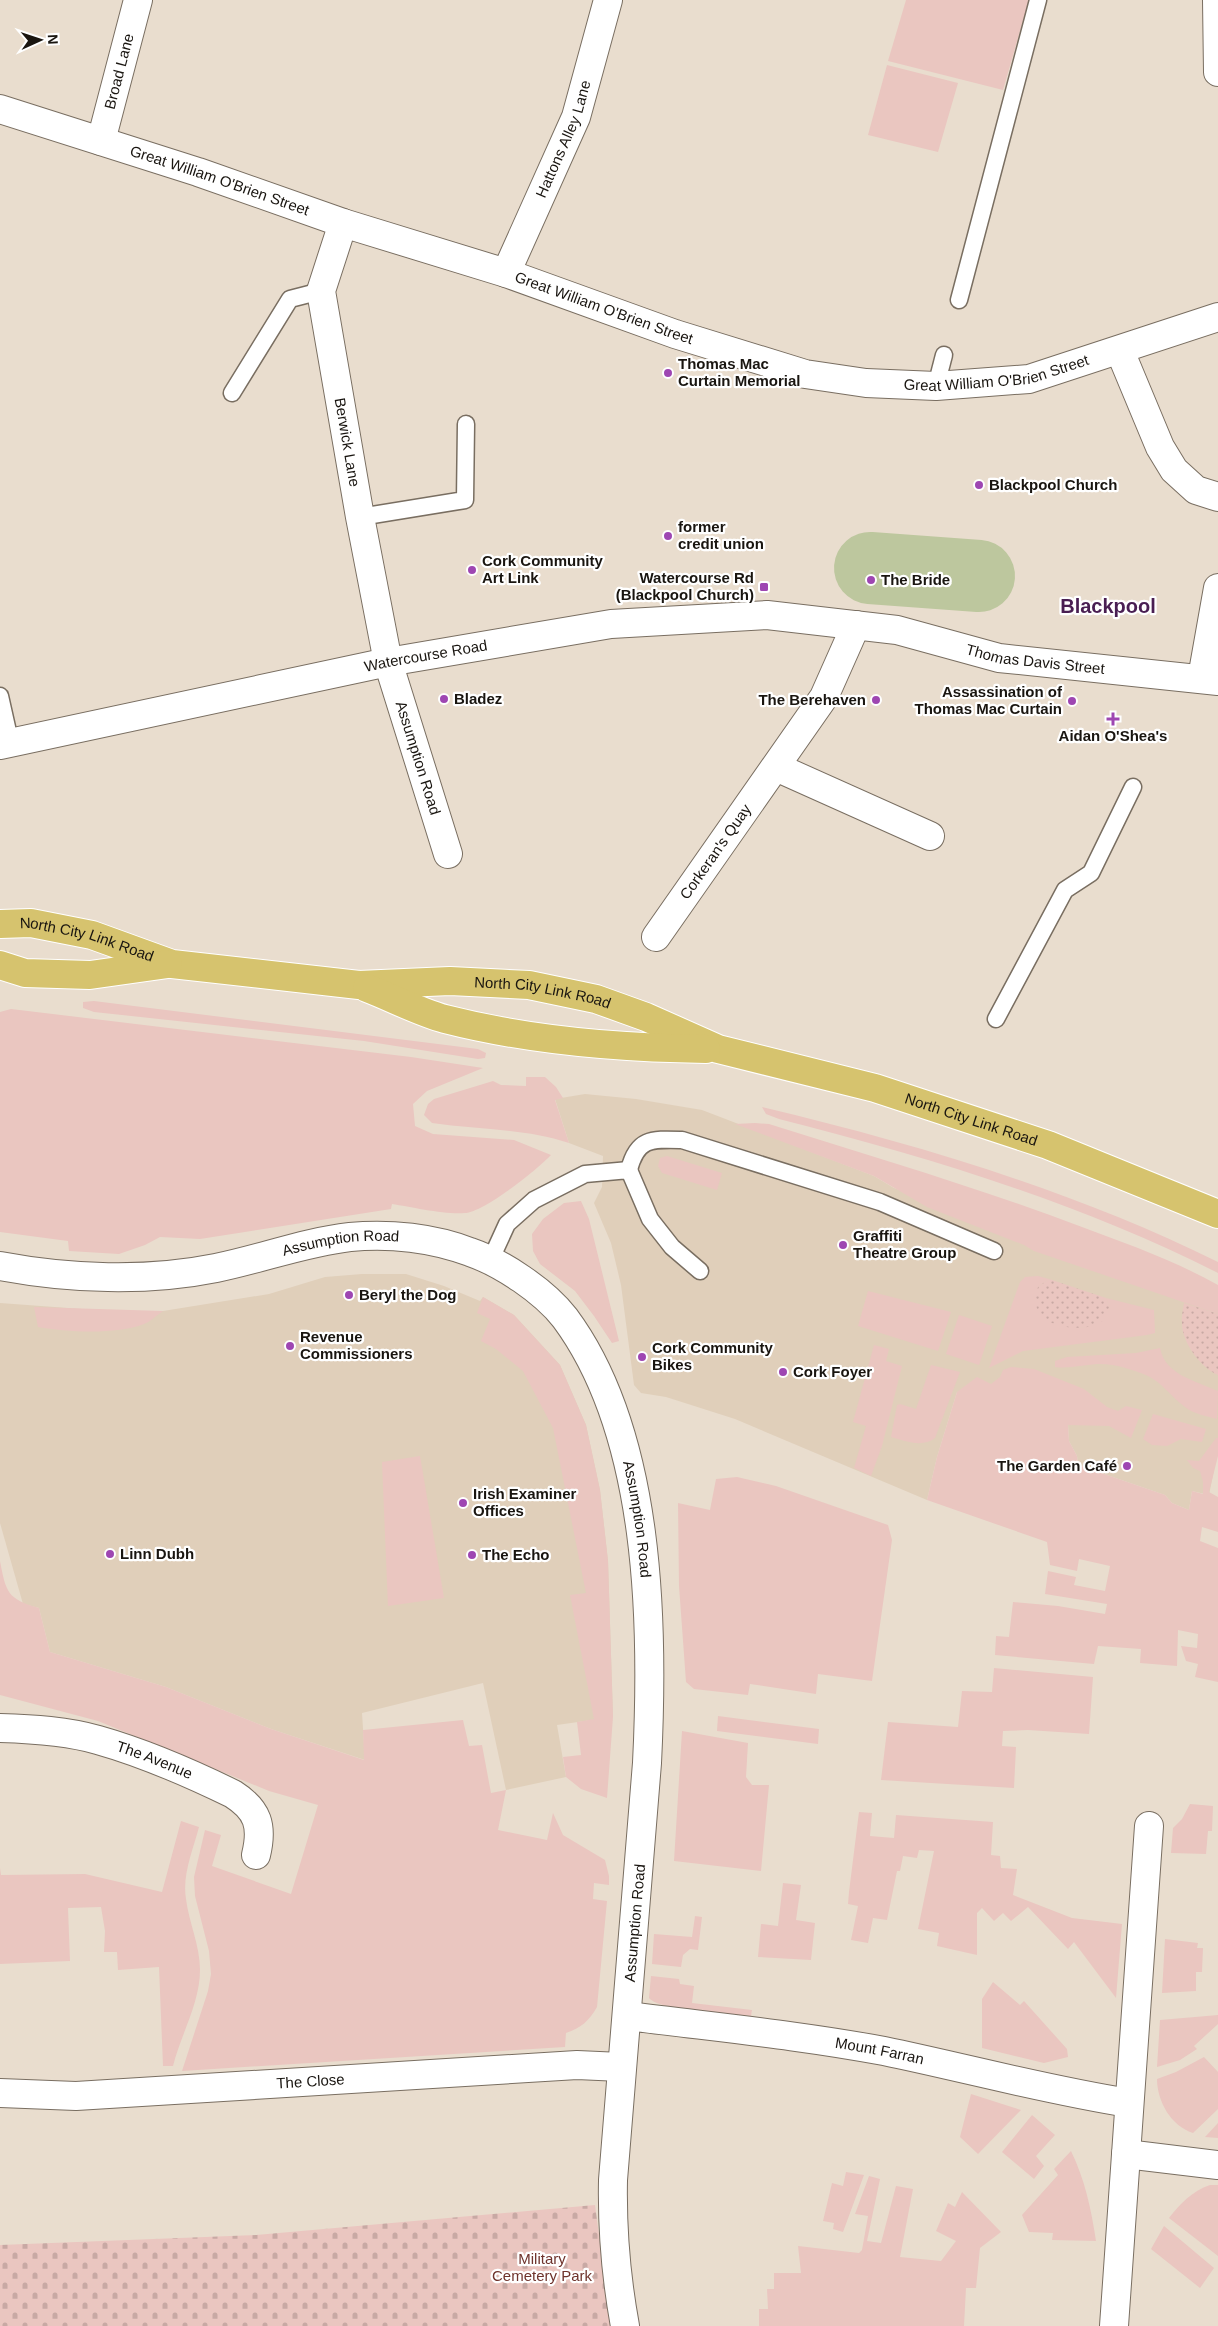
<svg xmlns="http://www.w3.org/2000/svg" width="1218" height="2326" viewBox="0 0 1218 2326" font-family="Arial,sans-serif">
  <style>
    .built { fill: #e0cfba }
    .green { fill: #eac6c0 }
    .cemetery { fill: url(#cemetery-stones) }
    .park { fill: url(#park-dots) }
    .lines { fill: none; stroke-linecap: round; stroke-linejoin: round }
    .river { stroke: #bdc79e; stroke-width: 72 }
    .service-casing { stroke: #796e61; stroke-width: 19 }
    .minor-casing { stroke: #796e61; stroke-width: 30 }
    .tertiary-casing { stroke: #796e61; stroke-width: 30 }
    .trunk-casing { stroke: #fff; stroke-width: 30 }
    .service { stroke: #fff; stroke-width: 16 }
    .minor { stroke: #fff; stroke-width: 28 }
    .tertiary { stroke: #fff; stroke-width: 28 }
    .trunk { stroke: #d6c36e; stroke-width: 28 }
    .poi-dot { fill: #9e46b2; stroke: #fff; stroke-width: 2 }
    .labels { text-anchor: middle; stroke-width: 4.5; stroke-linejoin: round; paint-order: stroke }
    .street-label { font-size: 15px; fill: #191510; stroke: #fff }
    .poi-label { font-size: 15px; font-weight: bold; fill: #191510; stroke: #fff; text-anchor: start }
    .park-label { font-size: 15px; fill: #6f332c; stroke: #fff }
    .district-label { font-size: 20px; font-weight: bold; fill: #491e52; stroke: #fff }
  </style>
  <defs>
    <pattern id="cemetery-stones" width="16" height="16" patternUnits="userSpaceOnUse" patternTransform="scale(1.25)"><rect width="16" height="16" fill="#eac6c0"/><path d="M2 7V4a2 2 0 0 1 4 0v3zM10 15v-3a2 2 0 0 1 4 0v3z" fill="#c8a9a4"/></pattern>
    <pattern id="park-dots" width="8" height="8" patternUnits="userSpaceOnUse" patternTransform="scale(1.25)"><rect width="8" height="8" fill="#eac6c0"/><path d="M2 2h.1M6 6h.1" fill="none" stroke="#c8a9a4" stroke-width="1.8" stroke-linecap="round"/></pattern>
  </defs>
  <rect width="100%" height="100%" fill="#e9ddce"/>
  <!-- built -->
  <g class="built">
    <path d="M585,1094L636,1099L702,1110L874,1176L894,1188L1218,1307V1449L1209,1495L1192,1491L1189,1510L1172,1503L1165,1495L1078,1465L1077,1456L1069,1441L1068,1424L991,1384L957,1392L937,1457L927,1500L735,1419L666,1397L641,1393L634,1385L621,1285L611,1243L594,1203L602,1187L603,1156L569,1143L555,1099Z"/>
    <path d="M362,1274H406L444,1286L480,1301L483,1297L514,1315L560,1365L586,1425L600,1490L608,1561L613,1717L557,1725L566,1777L506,1790L483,1683L362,1713L365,1760L271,1729L166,1687L50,1652L39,1608L23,1604L0,1523V1303L109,1311H163L269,1294L325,1277Z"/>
  </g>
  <!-- green -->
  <g class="green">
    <path d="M906,0H1029L1003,90L888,61Z"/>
    <path d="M887,65L958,83L938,152L868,135Z"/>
    <path d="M94,1001L478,1049L486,1053L485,1058L478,1059L364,1041L94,1012L83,1008V1002Z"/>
    <path d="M11,1009L411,1057L483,1068L427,1091L413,1104L415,1126L433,1134L514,1140L551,1155C537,1170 484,1212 465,1213C447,1215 411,1207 392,1204L391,1209L200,1239L160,1237L145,1245L119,1254L69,1251L68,1241L0,1232V1012Z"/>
    <path d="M526,1077H545L556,1087L563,1098L555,1100L569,1143C524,1128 478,1130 432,1123L424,1115L428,1104L434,1099L493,1081L501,1085L526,1086Z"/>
    <path d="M762,1107C917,1144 1075,1191 1218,1262V1273C1080,1203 929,1157 779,1119L766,1114Z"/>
    <path d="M755,1123L769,1124C874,1157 979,1188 1082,1227C1128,1244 1175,1261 1218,1285V1314L1034,1251L1024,1245L927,1207L874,1176L735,1124Z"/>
    <path d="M667,1156L722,1173L717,1190L662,1173L658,1166L660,1158Z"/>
    <path d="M581,1201L589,1219L619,1341L612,1343L594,1316L575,1291L540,1264L533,1251L532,1234L543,1219L564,1203Z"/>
    <path d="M1038,1276L1049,1279L1038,1287L1080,1328C1095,1325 1103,1323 1110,1308L1106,1298L1154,1310L1155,1333L1147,1335L1023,1351L989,1368L1020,1282L1025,1277Z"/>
    <path d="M868,1291L951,1312L938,1351L858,1326Z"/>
    <path d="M483,1297L514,1315L560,1365L586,1425L600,1490L608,1561L613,1717L607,1798L581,1789L566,1777L563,1757L581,1755L577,1722L594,1719L570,1595L586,1593L553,1428L523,1371L496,1349L481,1341L490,1319L477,1313Z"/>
    <path d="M34,1307L163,1311C157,1315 150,1322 144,1324C116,1335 67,1332 38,1327Z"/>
    <path d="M959,1315L992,1326L979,1365L946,1354Z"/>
    <path d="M874,1345L889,1349L886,1361L902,1366L882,1446L871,1476L854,1468L866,1426L853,1422Z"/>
    <path d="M1160,1348C1165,1375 1196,1381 1218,1391L1217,1419C1206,1416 1194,1414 1185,1407C1171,1397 1162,1382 1146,1375C1131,1369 1113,1363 1097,1364C1083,1365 1068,1369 1055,1367V1361L1067,1357L1136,1353Z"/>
    <path d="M931,1365L960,1372L935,1438C922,1448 905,1441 891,1437L897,1405L900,1404L916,1409Z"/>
    <path d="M1011,1367L1034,1369L1084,1389L1107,1407L1118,1411L1126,1406L1142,1410L1131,1438L1109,1426L1068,1425L1069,1441L1077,1456L1078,1465L1165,1495L1172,1503L1189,1510L1192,1491L1203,1494V1482L1200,1471L1193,1468L1187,1460L1199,1461L1216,1438H1218V1456L1209,1492L1218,1497V1532L1202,1527L1200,1541L1218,1548V1682L1195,1677L1198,1664L1186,1661L1181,1646L1197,1648L1198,1634L1178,1630L1177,1666L1140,1663L1141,1649L1098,1646L1094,1664L995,1655L996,1636L1009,1637L1013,1602L1058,1606L1105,1614L1107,1604L1045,1594L1048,1571L1076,1577L1074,1585L1105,1591L1110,1566L1079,1559L1077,1571L1050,1565L1047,1542L927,1500L937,1457L957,1392L977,1377L991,1384L1000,1377L1003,1370Z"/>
    <path d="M1153,1414L1206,1429L1202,1442L1181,1439L1167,1446L1152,1445L1143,1439Z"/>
    <path d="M420,1456L444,1598L388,1606L382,1462Z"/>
    <path d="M737,1477L776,1486L888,1525L892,1540L872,1681L818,1674L816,1694L750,1684L748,1695L694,1689L686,1682L679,1586L678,1503L710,1510L716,1479Z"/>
    <path d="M0,1561C6,1592 7,1599 39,1608L50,1652L166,1687L271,1729L364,1760L363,1730L463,1720L469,1746L482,1745L491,1793L506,1790L498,1830L547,1840L553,1813L563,1835L605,1860L609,1876V1885L594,1883L593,1899L607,1901L597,2007C589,2021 581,2028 566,2033L565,2047L182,2071L208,1991L211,1974L209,1951L195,1896L194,1877L205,1830L221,1835L212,1866L291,1894L318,1805L269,1791L98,1721L0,1695Z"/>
    <path d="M994,1668L1093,1677L1089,1734L1028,1730L1003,1731L1002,1746L1016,1747L1014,1788L881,1780L888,1722L958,1727L962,1691L992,1692Z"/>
    <path d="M718,1716L819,1729L818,1744L717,1731Z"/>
    <path d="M682,1731L748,1743L746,1777L752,1785H769L761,1871L674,1861Z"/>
    <path d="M1190,1804L1213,1806L1212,1831H1208L1206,1854L1171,1853L1173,1828L1182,1819Z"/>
    <path d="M859,1812L872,1813L870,1836L894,1838L896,1815L993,1822L991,1855L1000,1856L1001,1868L1017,1869L1013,1895L1072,1918L1122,1924L1116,1998L1074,1942L1068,1949L1028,1907L1011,1921L1003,1913L994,1921L982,1908L977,1913V1955L937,1946L939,1933L918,1929L934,1851L919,1850L917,1858L903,1856L900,1871H897L887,1920L873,1918L868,1943L851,1940L858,1906L848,1904L849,1892Z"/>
    <path d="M181,1821L199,1827C193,1850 182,1875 186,1899C189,1923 200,1945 200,1970C200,2003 181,2034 173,2066H163L159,1967L118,1970L117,1952H104L105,1931L101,1907L68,1908L70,1961L0,1964V1868L1,1875L85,1874L162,1892Z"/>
    <path d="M783,1883L801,1885L796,1920L815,1923L811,1960L758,1957L761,1924L778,1926Z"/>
    <path d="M695,1916L702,1917L698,1950L690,1949L683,1955L681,1967L652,1964L654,1934L692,1937Z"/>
    <path d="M1165,1939L1198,1943L1197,1948H1203L1202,1972H1196V1991L1162,1993Z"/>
    <path d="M651,1976L679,1979L680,1984L694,1986L692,2003L752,2010L751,2016C731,2014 660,2011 649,1998Z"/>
    <path d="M993,1982L1020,2005L1024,2001L1067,2049L1068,2057L1044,2063L982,2048V1999Z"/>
    <path d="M1218,2015V2024L1194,2046L1197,2049L1180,2060L1157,2067L1160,2020Z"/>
    <path d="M1204,2057L1218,2072V2109L1193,2133C1171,2126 1157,2101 1157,2079L1176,2072Z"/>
    <path d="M971,2094L1021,2110L978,2154L960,2137Z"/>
    <path d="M1032,2115L1055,2135L1036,2156L1044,2166L1034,2179L1002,2152Z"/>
    <path d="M1218,2123V2138L1205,2137Z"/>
    <path d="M1071,2151C1085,2180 1091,2208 1096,2241L1052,2240L1053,2233L1029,2232L1022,2215L1058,2175L1054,2169Z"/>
    <path d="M846,2172L864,2175L843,2232L833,2229L834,2223L823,2221L832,2183L843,2186Z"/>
    <path d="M869,2176L880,2179L867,2241L881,2243L896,2186L913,2189L900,2257L941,2261L956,2241L936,2231L948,2203L955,2207L962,2192L1001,2232L980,2248L976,2288H966L964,2326H759V2309H768L767,2289H774V2273H801L798,2246L859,2253L862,2250L868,2216L855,2214Z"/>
    <path d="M1210,2185H1218V2256L1169,2218C1180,2204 1192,2191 1210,2185Z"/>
    <path d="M1164,2226L1214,2268L1200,2288L1151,2249Z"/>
  </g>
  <!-- cemetery -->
  <path class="cemetery" d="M595,2205L611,2326H0V2245L256,2235Z"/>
  <!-- park -->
  <g class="park">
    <path d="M1049,1279L1106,1298L1110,1308C1107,1315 1104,1322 1096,1325C1079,1331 1047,1328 1038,1311C1034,1303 1036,1295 1038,1287Z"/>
    <path d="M1184,1303L1218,1314V1375C1201,1368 1182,1342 1182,1324C1181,1317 1183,1310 1184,1303Z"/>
  </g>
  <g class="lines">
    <!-- river -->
    <path class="river" d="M870,568L979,576"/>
    <!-- service casing -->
    <g class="service-casing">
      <g id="service">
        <path d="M959,300L1038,0"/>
        <path d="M936,386L944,355"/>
        <path d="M232,393L290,299L321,291"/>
        <path d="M360,517L465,500L466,424"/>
        <path d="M0,696L11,745"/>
        <path d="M996,1019L1065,890L1091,873L1133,787"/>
        <path d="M629,1170C637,1138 651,1139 682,1140L880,1202L994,1251"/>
        <path d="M491,1259L507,1224L534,1200L585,1174L629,1170L650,1219L672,1247L700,1271"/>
      </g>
    </g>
    <!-- minor casing -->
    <g class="minor-casing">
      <g id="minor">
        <path d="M1217,0L1218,72"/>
        <path id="s1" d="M0,109L198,172L343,223L506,273L675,334L805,374L866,383L936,386L1029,379L1218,317"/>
        <path id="s2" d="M101,141L138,0"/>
        <path id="s3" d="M343,223L321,291L360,517L388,662L448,854"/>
        <path id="s4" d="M506,273L576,117L608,0"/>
        <path d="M1120,351L1160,447L1174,470L1196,490L1218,497"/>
        <path d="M776,767L930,836"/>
        <path id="s5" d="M656,937L824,697L856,625"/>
        <path id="s6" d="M0,1266C69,1279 147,1282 216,1268C261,1259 305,1242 350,1237C390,1233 433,1238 470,1252C502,1263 544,1291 565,1318C651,1434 654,1624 647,1763L613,2180C612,2230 616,2277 625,2326"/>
        <path id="s7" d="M0,1728C33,1729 67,1731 98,1740C144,1753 190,1773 233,1794C258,1810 263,1826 256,1855"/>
        <path id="s8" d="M628,2016C713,2027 799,2035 884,2051C966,2068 1046,2090 1129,2103"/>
        <path id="s9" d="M0,2093L76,2096L577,2065L621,2067"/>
        <path d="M1126,2154L1218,2165"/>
        <path d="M1114,2326L1149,1826"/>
      </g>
    </g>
    <!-- tertiary casing -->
    <g class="tertiary-casing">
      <g id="tertiary">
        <path d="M1202,678L1218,588"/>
        <path id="s10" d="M0,745L388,662L611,624L767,615L897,630L999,658L1218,681"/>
      </g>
    </g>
    <!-- trunk casing -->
    <g class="trunk-casing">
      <g id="trunk">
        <path id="s11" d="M0,924L31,923L92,935L172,964L359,985L450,981L529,985L596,999L646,1017L718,1049L875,1088L1048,1145L1218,1214"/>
        <path d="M0,965L25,973L90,975L168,964"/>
        <path d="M367,988C393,998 419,1012 445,1019C531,1041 618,1048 706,1049"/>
      </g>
    </g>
    <!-- service -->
    <use href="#service" class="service"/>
    <!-- minor -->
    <use href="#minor" class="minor"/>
    <!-- tertiary -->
    <use href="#tertiary" class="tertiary"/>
    <!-- trunk -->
    <use href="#trunk" class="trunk"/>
  </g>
  <!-- markers -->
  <g class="poi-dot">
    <circle cx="668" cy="373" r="5"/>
    <circle cx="979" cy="485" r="5"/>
    <circle cx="668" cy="536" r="5"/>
    <circle cx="472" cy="570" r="5"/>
    <circle cx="871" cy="580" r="5"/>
    <rect x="759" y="582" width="10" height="10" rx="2.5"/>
    <circle cx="444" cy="699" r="5"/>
    <circle cx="876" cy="700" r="5"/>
    <circle cx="1072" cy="701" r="5"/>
    <path d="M1110.5 711.5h5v5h5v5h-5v5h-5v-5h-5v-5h5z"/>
    <circle cx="843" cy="1245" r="5"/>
    <circle cx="349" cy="1295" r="5"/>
    <circle cx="290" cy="1346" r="5"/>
    <circle cx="642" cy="1357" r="5"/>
    <circle cx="783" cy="1372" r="5"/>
    <circle cx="1127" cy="1466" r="5"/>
    <circle cx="463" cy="1503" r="5"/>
    <circle cx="110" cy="1554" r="5"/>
    <circle cx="472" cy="1555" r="5"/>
  </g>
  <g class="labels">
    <!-- street labels -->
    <g class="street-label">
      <text dy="5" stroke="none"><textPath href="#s2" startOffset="72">Broad Lane</textPath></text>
      <text dy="5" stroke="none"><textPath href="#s4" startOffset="146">Hattons Alley Lane</textPath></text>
      <text dy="5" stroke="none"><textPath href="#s1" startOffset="231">Great William O'Brien Street</textPath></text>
      <text dy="5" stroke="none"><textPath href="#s1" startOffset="636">Great William O'Brien Street</textPath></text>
      <text dy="5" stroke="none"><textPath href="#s1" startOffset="1041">Great William O'Brien Street</textPath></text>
      <text dy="5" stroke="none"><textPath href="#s3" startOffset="225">Berwick Lane</textPath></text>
      <text dy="5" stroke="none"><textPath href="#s10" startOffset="435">Watercourse Road</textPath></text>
      <text dy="5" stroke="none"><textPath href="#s10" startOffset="1052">Thomas Davis Street</textPath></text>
      <text dy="5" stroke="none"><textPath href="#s3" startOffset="549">Assumption Road</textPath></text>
      <text dy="5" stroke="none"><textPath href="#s5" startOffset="104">Corkeran's Quay</textPath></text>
      <text dy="5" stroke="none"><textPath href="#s11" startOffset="89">North City Link Road</textPath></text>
      <text dy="5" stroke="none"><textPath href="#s11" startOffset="551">North City Link Road</textPath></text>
      <text dy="5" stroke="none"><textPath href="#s11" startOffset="1000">North City Link Road</textPath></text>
      <text dy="5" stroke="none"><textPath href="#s6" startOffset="345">Assumption Road</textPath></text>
      <text dy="5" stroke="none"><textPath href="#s6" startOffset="810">Assumption Road</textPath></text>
      <text dy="5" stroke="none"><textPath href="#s7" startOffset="159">The Avenue</textPath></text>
      <text transform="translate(635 1923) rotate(-85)" y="5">Assumption Road</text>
      <text dy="5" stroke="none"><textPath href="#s8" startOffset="254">Mount Farran</textPath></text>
      <text dy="5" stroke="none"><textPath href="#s9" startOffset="311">The Close</textPath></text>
    </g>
    <!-- poi labels -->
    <g class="poi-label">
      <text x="678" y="369">Thomas Mac<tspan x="678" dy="17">Curtain Memorial</tspan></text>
      <text x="989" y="490">Blackpool Church</text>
      <text x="678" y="532">former<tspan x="678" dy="17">credit union</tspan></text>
      <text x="482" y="566">Cork Community<tspan x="482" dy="17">Art Link</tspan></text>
      <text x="754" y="583" text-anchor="end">Watercourse Rd<tspan x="754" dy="17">(Blackpool Church)</tspan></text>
      <text x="881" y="585">The Bride</text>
      <text x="1062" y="697" text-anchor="end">Assassination of<tspan x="1062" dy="17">Thomas Mac Curtain</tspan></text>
      <text x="454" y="704">Bladez</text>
      <text x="866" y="705" text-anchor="end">The Berehaven</text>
      <text x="1113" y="741" text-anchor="middle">Aidan O'Shea's</text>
      <text x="853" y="1241">Graffiti<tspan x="853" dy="17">Theatre Group</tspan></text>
      <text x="359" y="1300">Beryl the Dog</text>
      <text x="300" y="1342">Revenue<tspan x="300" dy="17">Commissioners</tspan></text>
      <text x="652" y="1353">Cork Community<tspan x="652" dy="17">Bikes</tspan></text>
      <text x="793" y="1377">Cork Foyer</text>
      <text x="1117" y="1471" text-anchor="end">The Garden Café</text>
      <text x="473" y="1499">Irish Examiner<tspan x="473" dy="17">Offices</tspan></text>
      <text x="120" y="1559">Linn Dubh</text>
      <text x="482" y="1560">The Echo</text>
    </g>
    <!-- park labels -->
    <g class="park-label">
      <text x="542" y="2264">Military<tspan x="542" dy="17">Cemetery Park</tspan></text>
    </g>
    <!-- district labels -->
    <g class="district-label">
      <text x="1108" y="613">Blackpool</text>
    </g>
  </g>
  <!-- north arrow -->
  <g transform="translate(40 40) rotate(87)" stroke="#ffffff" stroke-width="4" paint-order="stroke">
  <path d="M0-4L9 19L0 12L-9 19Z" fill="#191510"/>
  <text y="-8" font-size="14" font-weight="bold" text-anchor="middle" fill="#191510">N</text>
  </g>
</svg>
